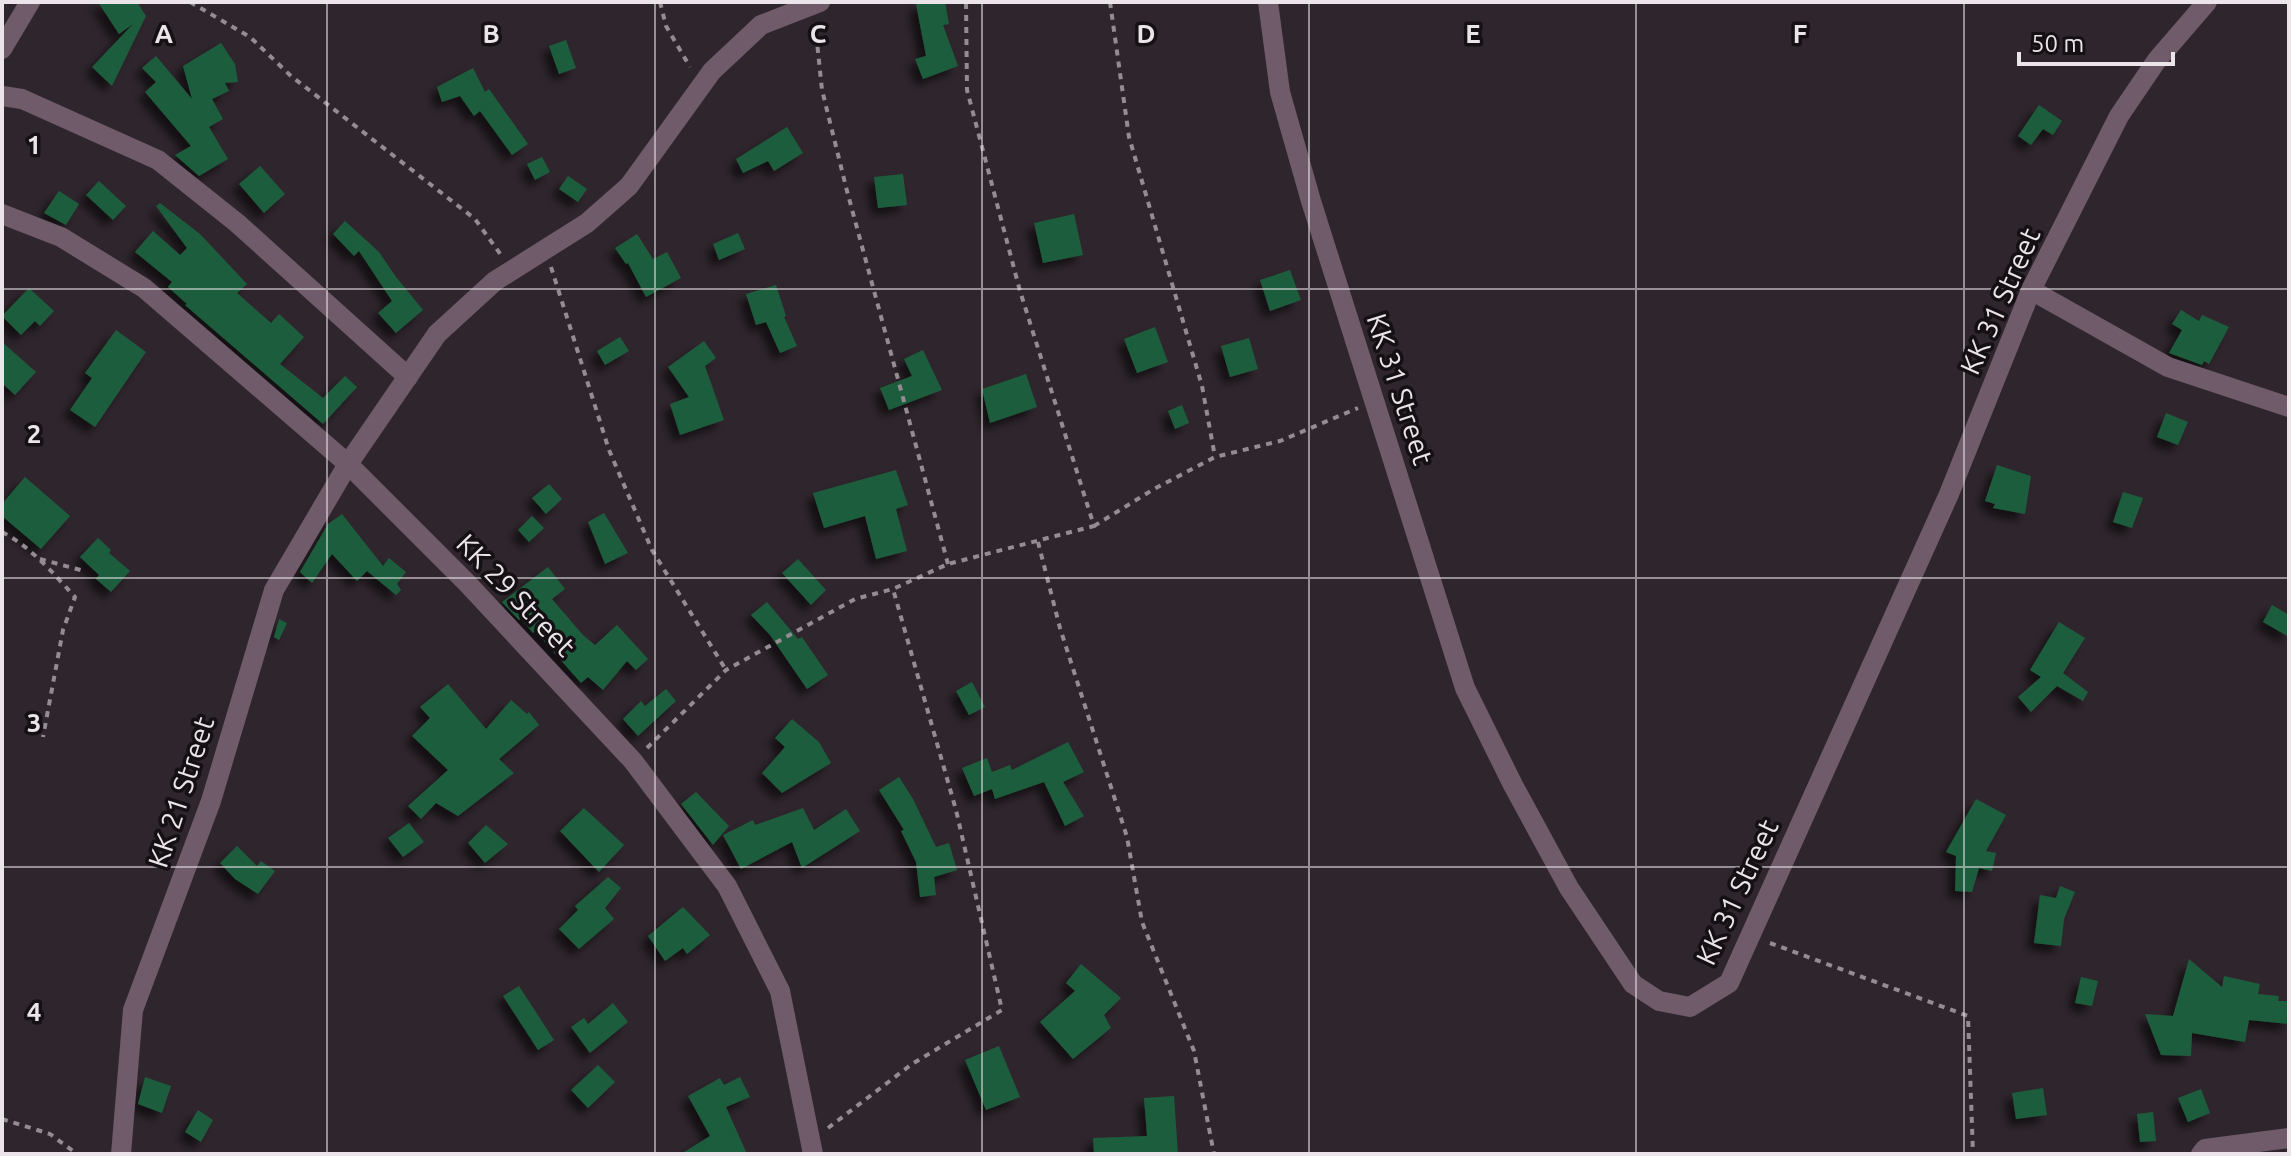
<svg xmlns="http://www.w3.org/2000/svg" width="2291" height="1156" viewBox="0 0 2291 1156" font-family="Ubuntu,sans-serif">
  <style>
    .building { fill: #1e5d3d; filter: url(#shadow) }
    .lines { fill: none; stroke-linecap: round; stroke-linejoin: round }
    .path { stroke: #948c92; stroke-width: 4; stroke-dasharray: 6 6; stroke-linecap: butt }
    .street { stroke: #705b6b; stroke-width: 20 }
    .grid { fill: none; stroke: #ebe5ea; stroke-width: 2; stroke-opacity: 0.55 }
    .labels { text-anchor: middle; stroke-width: 7; stroke-linejoin: round; paint-order: stroke }
    .street-label { font-size: 28px; fill: #ebe5ea; stroke: #151014 }
    .grid-label { font-size: 26px; text-anchor: middle; font-weight: bold; fill: #ebe5ea; stroke: #151014; stroke-width: 7; stroke-linejoin: round; paint-order: stroke }
  </style>
  <defs>
    <filter id="shadow"><feDropShadow dx="-7" dy="7" stdDeviation="4" flood-color="#0009"/></filter>
  </defs>
  <rect width="100%" height="100%" fill="#2f262d"/>
  <!-- building -->
  <g class="building">
    <path d="M98,2H137L146,16L112,86L92,67L133,24L119,34Z"/>
    <path d="M927,2H945L949,24L943,25L958,66L923,79L915,59L926,56L916,4Z"/>
    <path d="M566,40L576,68L559,74L549,46Z"/>
    <path d="M221,43L235,64L238,82L225,83L229,91L212,99L223,119L209,127L228,159L199,176L175,155L191,146L145,92L156,82L142,68L156,56L192,99L183,66Z"/>
    <path d="M473,68L485,92L489,89L528,144L512,155L480,111L474,116L460,96L442,102L437,87Z"/>
    <path d="M2039,105L2062,121L2053,135L2043,129L2031,145L2018,136Z"/>
    <path d="M787,127L803,153L774,171L768,161L743,173L736,159Z"/>
    <path d="M542,157L550,172L535,180L527,164Z"/>
    <path d="M260,166L285,194L264,213L239,184Z"/>
    <path d="M903,174L907,205L878,208L874,177Z"/>
    <path d="M568,176L587,189L578,202L559,189Z"/>
    <path d="M99,181L126,206L113,220L86,195Z"/>
    <path d="M59,191L79,204L66,225L44,213Z"/>
    <path d="M160,203L200,234L247,284L237,293L271,323L279,314L304,337L280,364L323,398L345,376L357,387L323,424L185,305L187,304L168,287L172,282L135,252L153,231L180,255L187,248L156,206Z"/>
    <path d="M1074,214L1083,255L1043,263L1034,223Z"/>
    <path d="M345,221L379,252L396,277L423,310L396,333L378,313L392,301L359,251L354,256L333,234Z"/>
    <path d="M738,233L745,249L719,260L713,244Z"/>
    <path d="M637,234L653,259L667,252L681,278L646,297L628,263L626,264L615,248Z"/>
    <path d="M1290,270L1301,300L1270,311L1260,280Z"/>
    <path d="M776,285L786,316L784,317L797,346L780,353L766,322L756,325L746,294Z"/>
    <path d="M29,288L54,311L40,326L35,321L21,335L2,316Z"/>
    <path d="M2181,310L2199,321L2202,315L2229,327L2209,364L2204,361L2202,365L2169,353L2182,330L2172,324Z"/>
    <path d="M1155,327L1168,362L1137,373L1124,339Z"/>
    <path d="M116,330L146,352L95,427L70,410L92,378L85,373Z"/>
    <path d="M620,337L629,351L605,365L597,351Z"/>
    <path d="M1249,338L1258,369L1230,377L1221,346Z"/>
    <path d="M704,341L716,358L705,366L724,420L680,435L670,404L689,397L668,367Z"/>
    <path d="M2,342L36,372L15,395L2,383Z"/>
    <path d="M923,350L942,390L889,410L880,388L912,376L904,359Z"/>
    <path d="M1026,374L1037,407L990,423L982,389Z"/>
    <path d="M1182,405L1189,423L1175,429L1168,411Z"/>
    <path d="M2166,413L2188,422L2178,445L2157,437Z"/>
    <path d="M1997,465L2031,476L2025,514L1993,508L1995,504L1985,501Z"/>
    <path d="M896,470L908,505L896,509L907,551L876,559L865,516L824,528L813,493Z"/>
    <path d="M25,477L70,516L41,549L2,516V504Z"/>
    <path d="M549,484L562,499L546,514L532,498Z"/>
    <path d="M2123,492L2143,498L2132,528L2113,522Z"/>
    <path d="M604,513L628,553L605,564L588,522Z"/>
    <path d="M342,514L383,566L389,558L406,572L397,584L401,590L396,595L367,571L357,581L332,554L312,583L300,572L328,524Z"/>
    <path d="M532,516L544,528L529,542L518,530Z"/>
    <path d="M98,538L111,550L109,553L130,571L111,592L96,579L99,575L80,557Z"/>
    <path d="M798,559L826,590L811,605L782,573Z"/>
    <path d="M548,567L565,589L552,599L583,635L595,645L617,625L648,659L636,670L627,661L603,690L588,677L581,683L535,631L533,633L521,619L519,620L502,602Z"/>
    <path d="M767,602L798,639L802,637L828,675L807,689L770,635L751,615Z"/>
    <path d="M2272,605L2289,615V637L2263,622Z"/>
    <path d="M279,619L287,623L279,640L274,637Z"/>
    <path d="M2059,622L2085,638L2063,673L2088,692L2083,701L2057,686L2031,712L2018,697L2041,677L2030,670Z"/>
    <path d="M972,682L985,707L969,715L956,691Z"/>
    <path d="M448,684L486,729L511,700L527,714L529,712L539,725L499,759L514,773L458,816L436,803L421,819L408,806L448,770L412,736L430,718L420,707Z"/>
    <path d="M666,689L676,701L638,736L623,719L641,701L645,706Z"/>
    <path d="M792,719L819,742L831,763L782,793L762,773L785,747L775,738Z"/>
    <path d="M1068,742L1084,772L1063,782L1084,816L1065,826L1044,782L995,799L992,789L974,796L962,768L987,758L992,772L1010,765L1012,770Z"/>
    <path d="M899,777L913,799L936,847L949,843L957,870L934,877L936,895L920,897L916,862L901,831L904,830L879,790Z"/>
    <path d="M696,792L729,826L713,845L681,804Z"/>
    <path d="M1976,799L2006,815L1986,851L1996,853L1992,871L1979,868L1972,892L1955,891L1956,856L1946,852Z"/>
    <path d="M584,808L624,845L599,872L560,831Z"/>
    <path d="M803,808L814,830L846,809L860,831L802,868L792,842L741,869L723,835L753,820L755,825Z"/>
    <path d="M409,823L424,842L403,857L388,838Z"/>
    <path d="M486,825L508,844L485,863L468,843Z"/>
    <path d="M237,846L257,866L261,861L275,871L258,894L235,879L220,863Z"/>
    <path d="M608,877L621,888L605,908L614,919L579,949L559,929L578,910L575,906Z"/>
    <path d="M2060,886L2075,892L2064,919L2061,946L2034,943L2040,895L2056,898Z"/>
    <path d="M683,907L710,935L687,954L683,948L665,961L648,936Z"/>
    <path d="M2189,959L2222,987L2224,976L2260,984L2258,994L2279,996L2278,1001H2289V1024L2249,1020L2245,1042L2192,1033L2191,1056L2161,1055L2145,1014L2173,1016Z"/>
    <path d="M1081,964L1121,998L1104,1015L1111,1028L1073,1059L1040,1022L1075,991L1066,983Z"/>
    <path d="M2081,977L2098,981L2092,1006L2075,1003Z"/>
    <path d="M519,986L554,1040L538,1050L503,996Z"/>
    <path d="M613,1003L628,1022L590,1053L571,1027L584,1018L588,1024Z"/>
    <path d="M999,1046L1020,1097L986,1110L965,1060Z"/>
    <path d="M598,1065L615,1082L588,1108L571,1090Z"/>
    <path d="M145,1077L171,1086L162,1113L138,1104Z"/>
    <path d="M740,1077L750,1097L726,1107L747,1154H681L710,1136L688,1096L720,1078L724,1085Z"/>
    <path d="M2043,1088L2047,1115L2016,1119L2012,1093Z"/>
    <path d="M2201,1089L2210,1113L2188,1122L2178,1098Z"/>
    <path d="M1174,1096L1178,1154H1094L1093,1138L1147,1136L1144,1098Z"/>
    <path d="M198,1110L213,1120L201,1142L185,1132Z"/>
    <path d="M2153,1112L2156,1141L2140,1142L2137,1114Z"/>
  </g>
  <g class="lines">
    <!-- path -->
    <g class="path">
      <path d="M190,2L250,37L291,76L475,219L501,255"/>
      <path d="M660,2L666,26L690,67"/>
      <path d="M1110,2L1129,137L1202,386L1215,457"/>
      <path d="M815,23L822,90L847,191L948,564"/>
      <path d="M551,267L609,450L652,550L726,670"/>
      <path d="M1094,526L1154,489L1215,457L1280,441L1358,408"/>
      <path d="M2,532C31,547 53,573 75,597L63,630L43,737"/>
      <path d="M1038,542L1060,628L1127,837L1142,922L1194,1051L1214,1154"/>
      <path d="M40,559L84,571"/>
      <path d="M647,748L726,670L855,599L893,589L948,564L1094,526L1020,291L967,90L966,2"/>
      <path d="M1770,943L1968,1016L1973,1154"/>
      <path d="M2,1119L50,1134L77,1154"/>
      <path d="M828,1128L912,1064L1002,1010L956,810L893,589"/>
    </g>
    <!-- street -->
    <g class="street">
      <path d="M1268,2L1280,92L1311,201L1465,688L1513,785L1569,888L1633,984L1659,1001L1690,1007L1729,983L1949,494L2031,290L2119,116L2157,60L2207,2"/>
      <path d="M2,49L30,2"/>
      <path d="M2,96L22,99L158,160L237,223L408,377"/>
      <path d="M2,214L61,237L144,288L348,464L467,583L633,761L727,886L780,991L813,1154"/>
      <path d="M2031,290L2168,367L2289,407"/>
      <path d="M121,1154L133,1010L211,801L274,590L348,464L437,334L495,281L587,223L629,186L712,71L761,25L820,2"/>
      <path d="M2201,1154L2205,1149L2289,1138"/>
    </g>
  </g>
  <!-- grid -->
  <path class="grid" d="M327,2V1154M655,2V1154M982,2V1154M1309,2V1154M1636,2V1154M1964,2V1154M2,289H2289M2,578H2289M2,867H2289"/>
  <g class="labels">
    <!-- street labels -->
    <g class="street-label">
      <text transform="translate(2000 301) rotate(-66)" y="10">KK 31 Street</text>
      <text transform="translate(1400 389) rotate(72)" y="10">KK 31 Street</text>
      <text transform="translate(516 595) rotate(46)" y="10">KK 29 Street</text>
      <text transform="translate(181 792) rotate(-72)" y="10">KK 21 Street</text>
      <text transform="translate(1737 892) rotate(-65)" y="10">KK 31 Street</text>
    </g>
  </g>
  <g class="grid-label">
    <text x="164" y="43">A</text>
    <text x="491" y="43">B</text>
    <text x="818" y="43">C</text>
    <text x="1146" y="43">D</text>
    <text x="1473" y="43">E</text>
    <text x="1800" y="43">F</text>
    <text x="34" y="154">1</text>
    <text x="34" y="443">2</text>
    <text x="34" y="732">3</text>
    <text x="34" y="1021">4</text>
  </g>
  <!-- border -->
  <rect width="2291" height="1156" fill="none" stroke="#ebe5ea" stroke-width="8"/>
  <!-- scale -->
  <path d="M2019 52v12h154v-12" fill="none" stroke="#ebe5ea" stroke-width="4"/>
  <text x="2031" y="52" font-size="24" fill="#ebe5ea" stroke="#151014" stroke-width="6" paint-order="stroke">50 m</text>
</svg>
